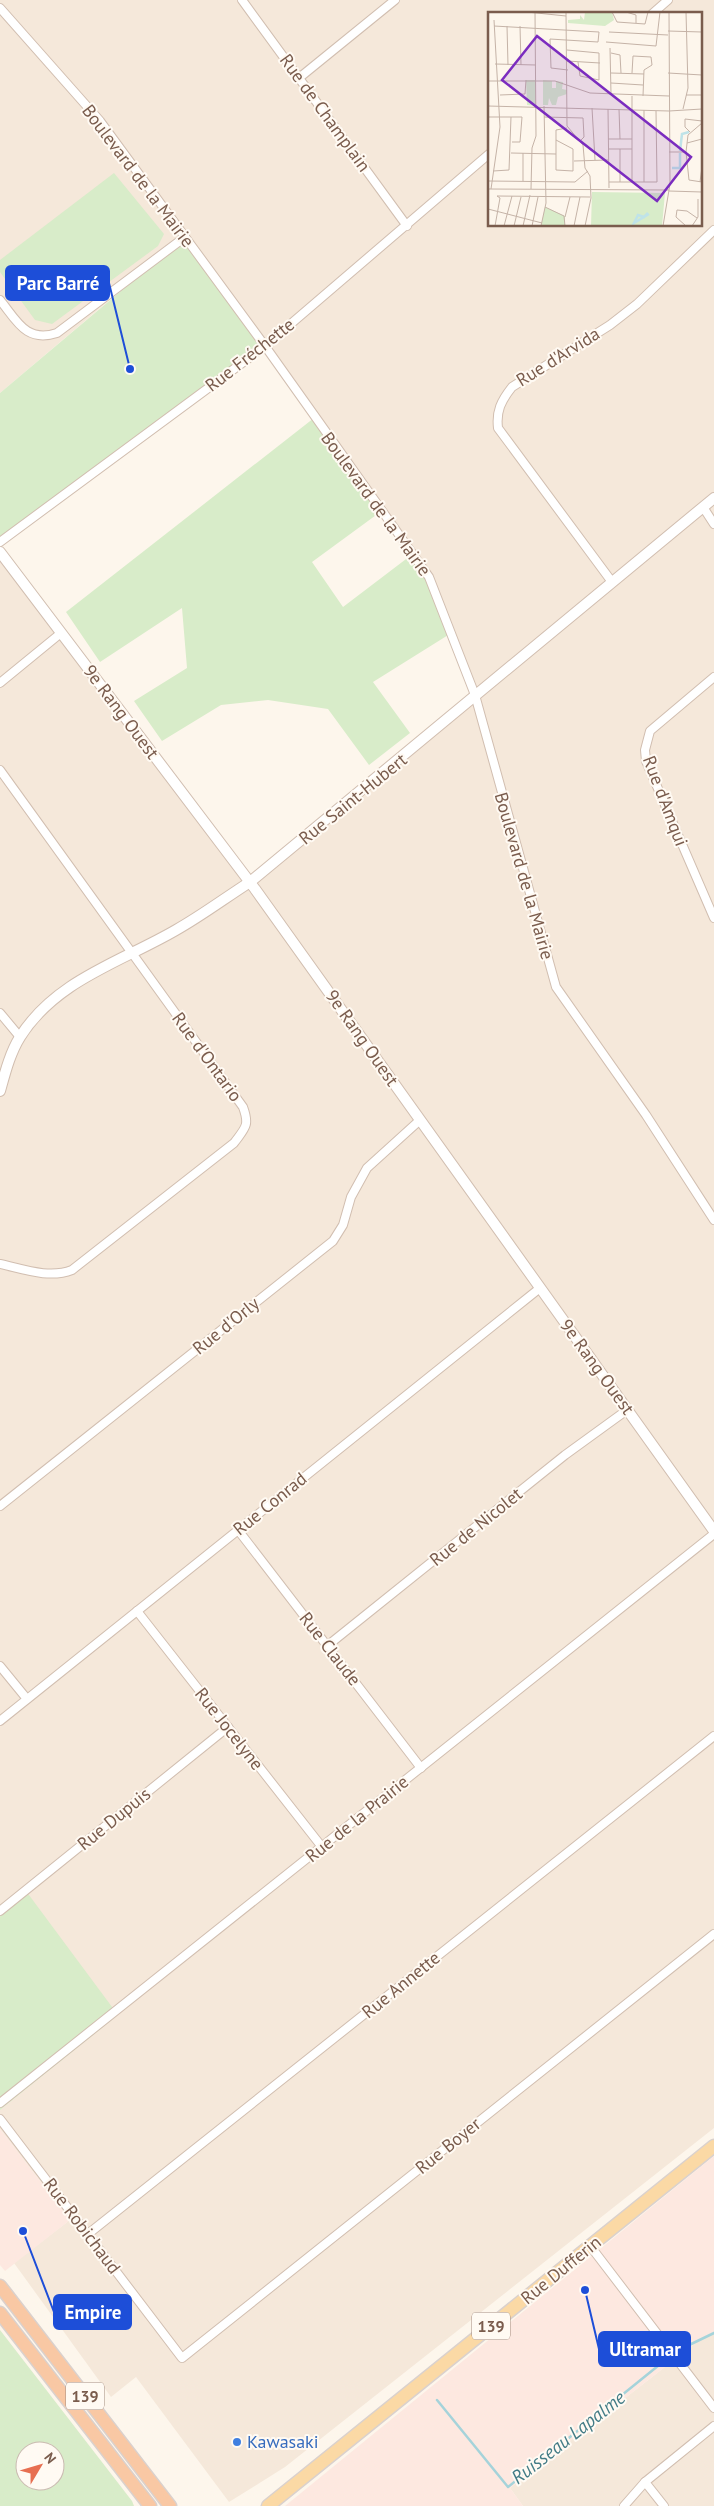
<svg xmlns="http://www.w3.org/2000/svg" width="714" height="2506" viewBox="0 0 714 2506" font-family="'PT Sans',sans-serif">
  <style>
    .residential { fill: #f5e8da; fill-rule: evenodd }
    .commercial { fill: #fde8e0 }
    .green { fill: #d8ecc9; fill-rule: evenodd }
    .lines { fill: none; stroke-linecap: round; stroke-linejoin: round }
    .stream { stroke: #a5d3da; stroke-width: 2.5 }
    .minor-casing { stroke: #d1beb0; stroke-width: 10 }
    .tertiary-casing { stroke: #d1beb0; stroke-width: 12 }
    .primary-casing { stroke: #dad1cd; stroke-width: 15 }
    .trunk-casing { stroke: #dad1cd; stroke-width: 15 }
    .minor { stroke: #fff; stroke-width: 8 }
    .tertiary { stroke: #fff; stroke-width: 10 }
    .primary { stroke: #fbd9a5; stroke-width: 12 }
    .trunk { stroke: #f9c8a4; stroke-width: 12 }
    .shop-dot { fill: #3f7fe0; stroke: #fffaf3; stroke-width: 2 }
    .labels { text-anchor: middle; stroke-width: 4; stroke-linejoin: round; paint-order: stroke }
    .shield { fill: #fffaf3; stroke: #a28b7f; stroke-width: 1 }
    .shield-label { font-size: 16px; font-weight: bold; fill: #7a5c4d }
    .street-label { font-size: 18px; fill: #7a5c4d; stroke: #fffaf3 }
    .shop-label { font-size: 18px; fill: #366cbe; stroke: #fffaf3; text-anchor: start }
    .water-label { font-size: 19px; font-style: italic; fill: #437c86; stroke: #fffaf3 }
    .inset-river { fill: none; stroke: #bfe3e8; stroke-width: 2.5 }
    .inset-road { fill: none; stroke: #c5b3a7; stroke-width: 1 }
    .view { fill: #7b2cbf; fill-opacity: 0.15; stroke: #7b2cbf; stroke-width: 2.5 }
    .inset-edge { fill: none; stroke: #7a5c4d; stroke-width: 2.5 }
    .leader { fill: none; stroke: #1d4ed8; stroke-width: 2 }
    .callout-dot { fill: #1d4ed8; stroke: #fffaf3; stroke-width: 2 }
    .callout { fill: #1d4ed8; stroke: #1d4ed8; stroke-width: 2 }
    .callout-label { font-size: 19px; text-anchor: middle; font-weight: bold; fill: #fff }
  </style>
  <rect width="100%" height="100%" fill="#fdf6ec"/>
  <!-- residential -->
  <g class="residential">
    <path d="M0,0H714V2128L285,2467L229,2502L136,2377L111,2397L14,2263L70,2220L0,2129V2110L118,2015L0,1911V552L250,882L403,762L475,695L429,577L184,237L0,393ZM489,14H700V225H489Z"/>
    <path d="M714,2332V2506H523L510,2488L702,2338Z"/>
  </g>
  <!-- commercial -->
  <g class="commercial">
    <path d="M0,2129L70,2220L5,2271L0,2265Z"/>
    <path d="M714,2156V2332L702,2338L510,2488L523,2506H285Z"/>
  </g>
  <!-- green -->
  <g class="green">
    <path d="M114,173L164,234L158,246L52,324L35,320L0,272V260Z"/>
    <path d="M185,237L265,346L0,542V393Z"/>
    <path d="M314,418L383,510L312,562L343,607L414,553L453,632L373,682L410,733L369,765L328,709L268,700L221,705L162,741L134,701L187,668L182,608L100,662L66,612Z"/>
    <path d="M26,1891L118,2015L0,2110V1911Z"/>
    <path d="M0,2330L132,2501L134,2506H0ZM25,2451H55V2481H25Z"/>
  </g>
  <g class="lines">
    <!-- stream -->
    <g class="stream">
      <path d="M685,2347L714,2333"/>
      <path d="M437,2400L508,2487L669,2357"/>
    </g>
    <!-- minor casing -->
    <g class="minor-casing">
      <g id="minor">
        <path d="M242,0L407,226"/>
        <path d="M0,8L100,121L265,346L429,577L475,695L556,987L646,1115L714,1220"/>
        <path d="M652,14L668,0"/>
        <path d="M299,78L395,0"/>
        <path d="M0,300C17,321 26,343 57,333L185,237"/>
        <path d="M703,507L714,524"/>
        <path d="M0,542L265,346L489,154"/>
        <path d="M612,582L498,428C496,411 501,401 512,387L610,325L637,304L714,230"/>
        <path d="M714,677L650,731L645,750L646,761L714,918"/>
        <path d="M0,683L61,633"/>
        <path d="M0,770L243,1107C250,1126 245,1128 234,1143L72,1270C49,1279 23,1269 0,1264"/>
        <path d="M0,1013L20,1037"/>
        <path d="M0,1506L333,1241L343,1225L351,1197L367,1168L420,1120"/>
        <path d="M238,1530L421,1768"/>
        <path d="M137,1611L322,1847"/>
        <path d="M327,1646L565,1455L627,1410"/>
        <path d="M0,1666L27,1699"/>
        <path d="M0,1721L540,1288"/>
        <path d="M0,1911L228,1727"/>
        <path d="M0,2103L714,1534"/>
        <path d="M0,2119L182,2358L714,1934"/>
        <path d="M88,2234L714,1736"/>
        <path d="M591,2247L714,2408"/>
        <path d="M645,2482L664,2506"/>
        <path d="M624,2506L645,2482L714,2426"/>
      </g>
    </g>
    <!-- tertiary casing -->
    <g class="tertiary-casing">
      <g id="tertiary">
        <path d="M0,552L255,889L714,1531"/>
        <path d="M0,1091C5,1073 10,1053 20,1037C56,980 121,962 176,930C201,916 225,898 250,882L714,498"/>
      </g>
    </g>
    <!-- primary casing -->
    <g class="primary-casing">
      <path id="primary" d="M268,2506L714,2146"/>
    </g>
    <!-- trunk casing -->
    <g class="trunk-casing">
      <g id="trunk">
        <path d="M0,2286L170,2506"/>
        <path d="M0,2313L150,2506"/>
      </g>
    </g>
    <!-- minor -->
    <use href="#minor" class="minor"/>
    <!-- tertiary -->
    <use href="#tertiary" class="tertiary"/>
    <!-- primary -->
    <use href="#primary" class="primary"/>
    <!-- trunk -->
    <use href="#trunk" class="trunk"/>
  </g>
  <!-- markers -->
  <circle class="shop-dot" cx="237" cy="2442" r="5"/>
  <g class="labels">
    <!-- shield labels -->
    <g class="shield">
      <rect x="472" y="2312.5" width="38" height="27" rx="4"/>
      <rect x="66" y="2382.5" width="38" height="27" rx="4"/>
    </g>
    <g class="shield-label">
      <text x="491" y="2332">139</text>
      <text x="85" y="2402">139</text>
    </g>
    <!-- street labels -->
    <g class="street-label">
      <text transform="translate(325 113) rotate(54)" y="6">Rue de Champlain</text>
      <text transform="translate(138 176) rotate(53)" y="6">Boulevard de la Mairie</text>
      <text transform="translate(250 355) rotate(-38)" y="6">Rue Fréchette</text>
      <text transform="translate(558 357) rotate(-32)" y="6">Rue d'Arvida</text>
      <text transform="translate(376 504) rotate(54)" y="6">Boulevard de la Mairie</text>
      <text transform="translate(121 712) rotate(53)" y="6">9e Rang Ouest</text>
      <text transform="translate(353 799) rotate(-39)" y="6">Rue Saint-Hubert</text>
      <text transform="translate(665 801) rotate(69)" y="6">Rue d'Amqui</text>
      <text transform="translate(524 876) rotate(74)" y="6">Boulevard de la Mairie</text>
      <text transform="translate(362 1038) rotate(55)" y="6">9e Rang Ouest</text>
      <text transform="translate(207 1057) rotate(54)" y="6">Rue d'Ontario</text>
      <text transform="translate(226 1326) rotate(-39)" y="6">Rue d'Orly</text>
      <text transform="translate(597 1367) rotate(54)" y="6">9e Rang Ouest</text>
      <text transform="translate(270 1504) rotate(-39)" y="6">Rue Conrad</text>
      <text transform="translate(476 1527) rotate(-39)" y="6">Rue de Nicolet</text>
      <text transform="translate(330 1649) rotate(52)" y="6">Rue Claude</text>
      <text transform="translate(229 1729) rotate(52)" y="6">Rue Jocelyne</text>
      <text transform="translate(114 1819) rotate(-39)" y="6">Rue Dupuis</text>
      <text transform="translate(357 1819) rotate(-39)" y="6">Rue de la Prairie</text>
      <text transform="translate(401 1985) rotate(-39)" y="6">Rue Annette</text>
      <text transform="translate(448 2146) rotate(-39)" y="6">Rue Boyer</text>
      <text transform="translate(82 2226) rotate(53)" y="6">Rue Robichaud</text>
      <text transform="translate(561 2270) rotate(-39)" y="6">Rue Dufferin</text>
    </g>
    <!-- shop labels -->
    <g class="shop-label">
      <text x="247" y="2448">Kawasaki</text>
    </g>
    <!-- water labels -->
    <g class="water-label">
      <text transform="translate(568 2437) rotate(-38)" y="7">Ruisseau Lapalme</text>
    </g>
  </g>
  <!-- overview -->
  <g transform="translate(488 12)">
    <rect width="214" height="214" fill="#fdf6ec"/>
    <path d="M97,0H124L126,8L117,14L80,11V8L92,7V3L96,8ZM38,68H48V94L39,93ZM55,68L64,69V76H68V69L75,70L74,77L79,78V82L70,85L68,93H64L61,86L60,93H55ZM104,180L177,181L174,214H103ZM57,195L77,204V214H53Z" fill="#d8ecc9"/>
    <path class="inset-river" d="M192,139L194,122L201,120M184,156H192V141M160,201L156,205L150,203L146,211L161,202"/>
    <path class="inset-road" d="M39,0L78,4M78,0L79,114L95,133L97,156L102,164L103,186L97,214M124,0L129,10L157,12L160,0M138,0L148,3V11M6,14L111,20L110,30L62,27L63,56L80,58M19,14L20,53M32,14L33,53M180,19L214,20M121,20L180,23M118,30L168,34L172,0M122,36L123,82M79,38L111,41V68L92,64L90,50M123,41L132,43L133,61M79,49L112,51M7,52L48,53M123,61L156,62M144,61L145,44L163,45L164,53L156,58L155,84M180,61L214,63M0,69H67L102,81L181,84M123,71L155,73M12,83L37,82L38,68M198,83H214M0,94L181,99L214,97M104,96L107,148M120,97L121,176M131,97L132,127M195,97L200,76L198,0M156,98V170M0,105H34L32,130H24M56,105L95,106L96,125L92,129M214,111L200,123L198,140L201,168L214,170M202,120L197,115V107L214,109M120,127H144M68,128L85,137V159L68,158V118L79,116M199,131L214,127M120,137H144M132,137V170M181,140H198M23,141L68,142M86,149L120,148M5,159L21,158L23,105M0,169L87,170L100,159M35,169V141M121,170H169L168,99M144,170V84M212,170L214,155M0,177L181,178M3,177L12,115L6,8M43,177L44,136L48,124L47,0M181,179L214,180M12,186L9,184L102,185M57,195L76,204L77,214M0,197L54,211M77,205L82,185M7,214L12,186M16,214L24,184M26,214L33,185M35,214L42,183M44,214L50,185M53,214L58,191L56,94M86,214L92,185M175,214L182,172L181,0M198,214L188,205L189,198L199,199L209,206M204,214L210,205V187"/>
    <path class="view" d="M49,24L203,145L169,189L14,68Z"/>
    <rect width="214" height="214" class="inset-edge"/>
  </g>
  <!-- callouts -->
  <path class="leader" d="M130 369L109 283M23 2231L54 2312M585 2290L599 2349"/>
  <g class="callout-dot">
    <circle cx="130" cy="369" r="5"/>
    <circle cx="23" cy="2231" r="5"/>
    <circle cx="585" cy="2290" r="5"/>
  </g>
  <g class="callout">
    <rect x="6" y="266" width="103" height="34" rx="5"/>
    <rect x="54" y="2295" width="77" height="34" rx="5"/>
    <rect x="599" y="2332" width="91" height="34" rx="5"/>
  </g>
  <g class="callout-label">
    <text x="58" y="290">Parc Barré</text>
    <text x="93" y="2319">Empire</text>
    <text x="645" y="2356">Ultramar</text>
  </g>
  <!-- north arrow -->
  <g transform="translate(40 2466) rotate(52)"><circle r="24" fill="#fffaf3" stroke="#cabbb1"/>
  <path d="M0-4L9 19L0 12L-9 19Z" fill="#e76f51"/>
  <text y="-8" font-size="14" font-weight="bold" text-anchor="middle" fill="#7a5c4d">N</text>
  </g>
</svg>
